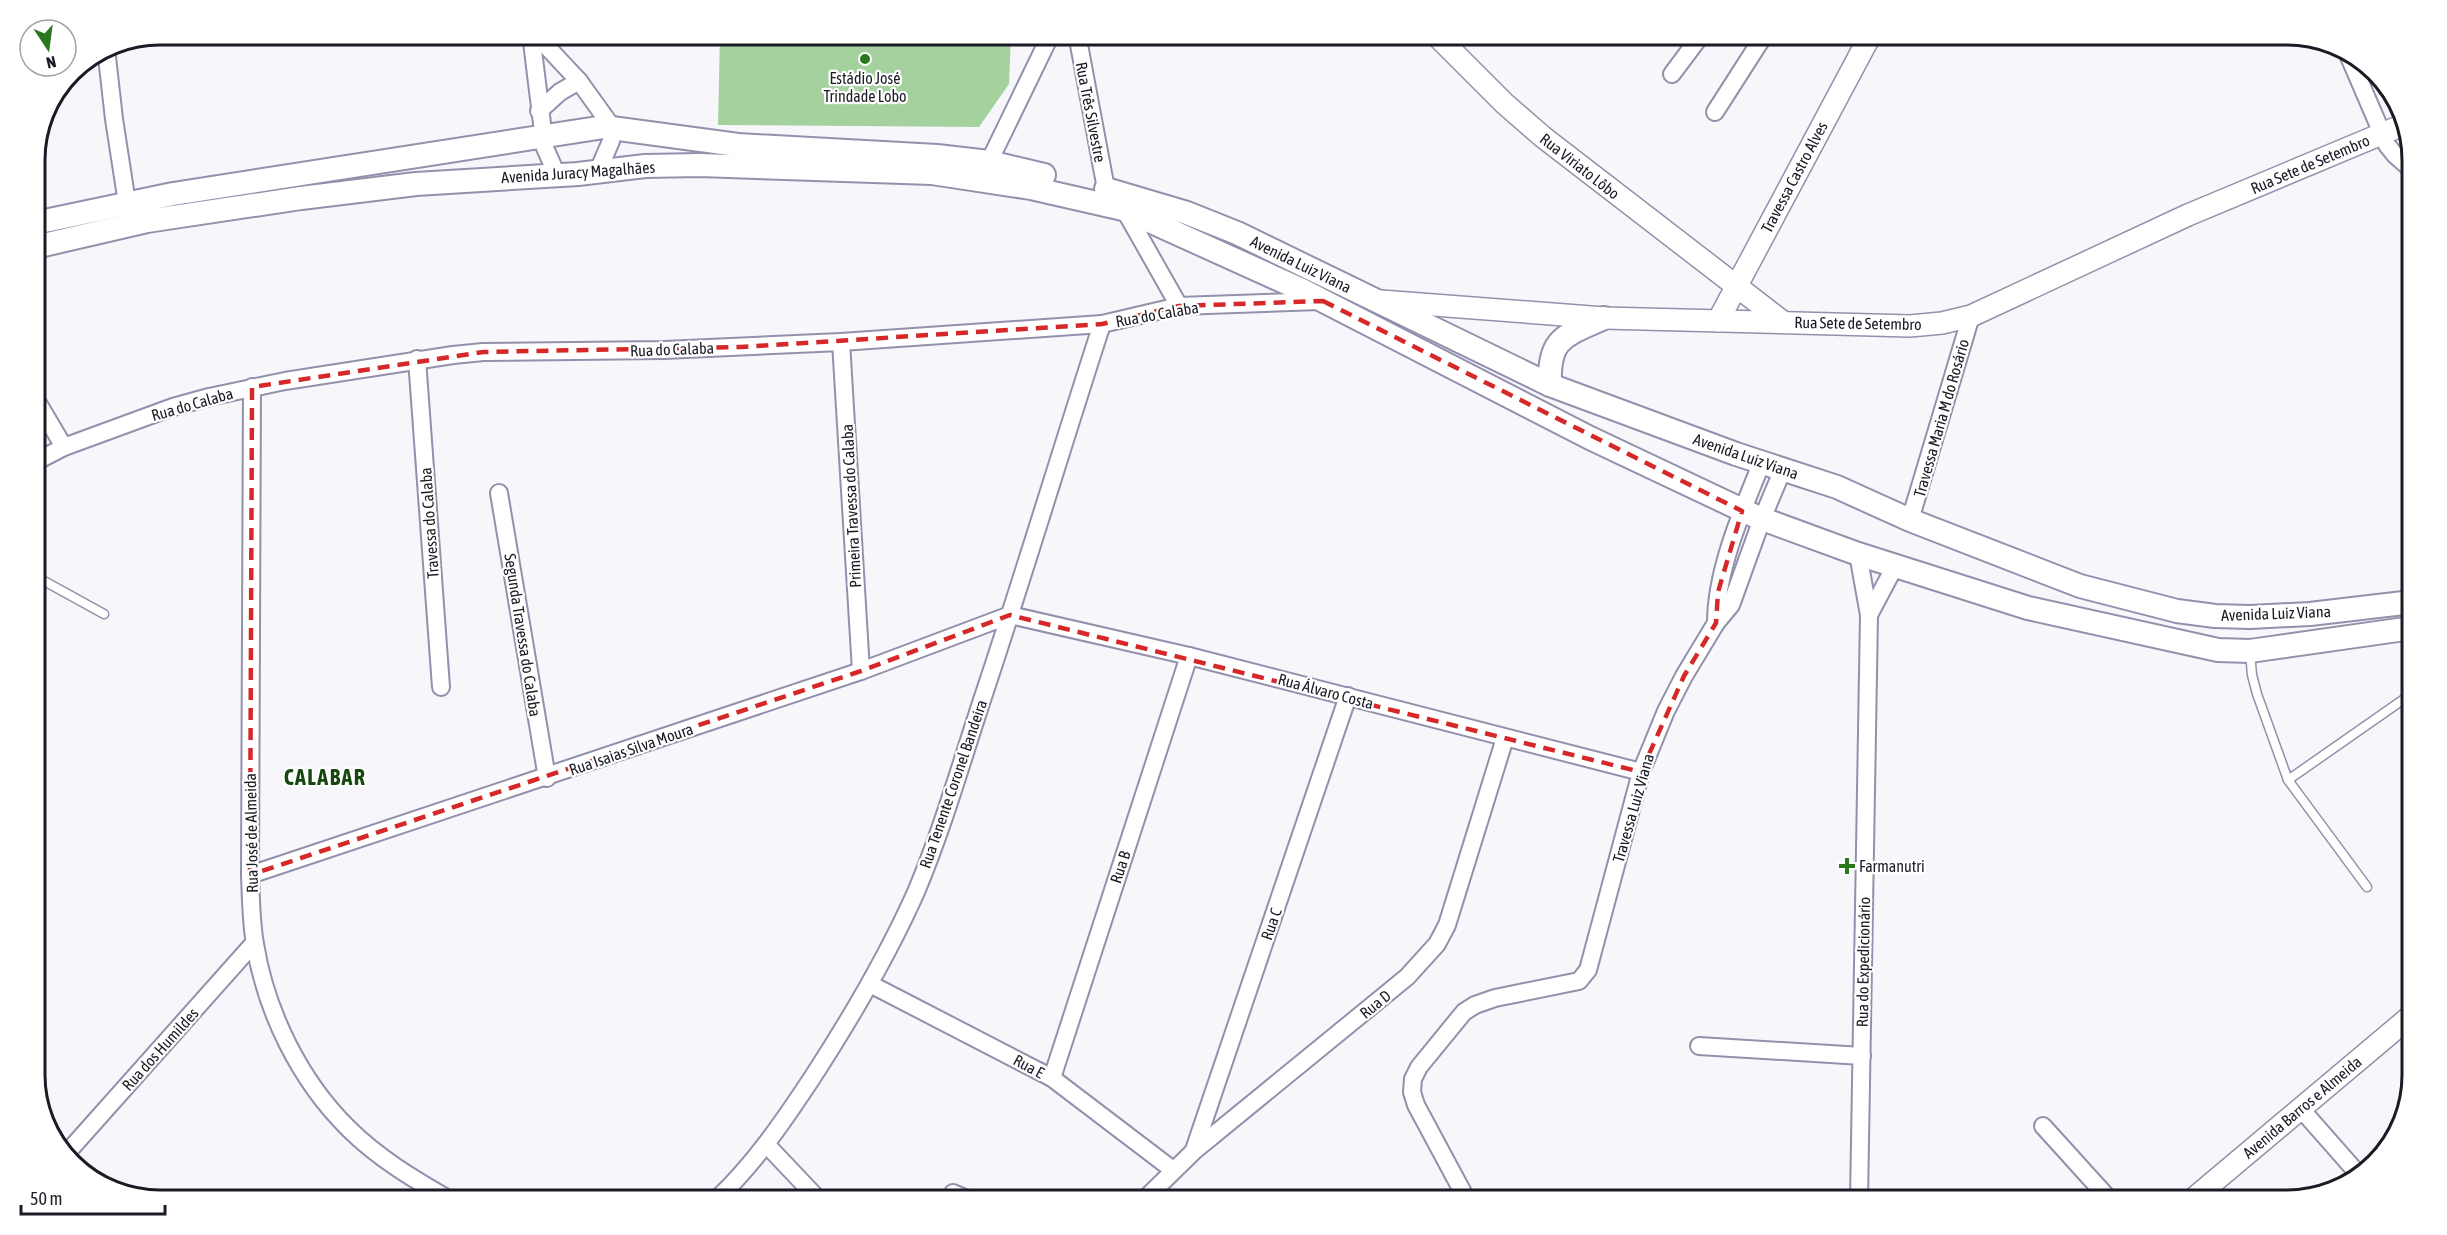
<svg xmlns="http://www.w3.org/2000/svg" width="2447" height="1235" viewBox="0 0 2447 1235" font-family="'Asap Condensed',sans-serif">
  <style>
    .green { fill: #a5d19e }
    .lines { fill: none; stroke-linecap: round; stroke-linejoin: round }
    .service-casing { stroke: #9291ac; stroke-width: 11 }
    .minor-casing { stroke: #9291ac; stroke-width: 20 }
    .tertiary-casing { stroke: #9291ac; stroke-width: 24 }
    .secondary-casing { stroke: #9291ac; stroke-width: 26 }
    .service { stroke: #fff; stroke-width: 8 }
    .minor { stroke: #fff; stroke-width: 16 }
    .tertiary { stroke: #fff; stroke-width: 21 }
    .secondary { stroke: #fff; stroke-width: 22 }
    .marked { fill: none; stroke: #d62828; stroke-width: 4.5; stroke-dasharray: 12 8; stroke-linejoin: round }
    .poi-dot { fill: #2b771e; stroke: #fff; stroke-width: 2 }
    .labels { text-anchor: middle; stroke-width: 4.5; stroke-linejoin: round; paint-order: stroke }
    .poi-label { font-size: 16px; fill: #1b1b25; stroke: #fff }
    .street-label { font-size: 16px; fill: #1b1b25; stroke: #fff }
    .district-label { font-size: 22px; font-weight: bold; letter-spacing: 1.5px; fill: #16470e; stroke: #fff }
    .rim { fill: none; stroke: #1b1b25; stroke-width: 3 }
  </style>
  <rect width="100%" height="100%" fill="#f6f6fb"/>
  <!-- green -->
  <path class="green" d="M720,35H1011L1009,84L979,127L718,125Z"/>
  <g class="lines">
    <!-- service casing -->
    <g class="service-casing">
      <g id="service">
        <path d="M35,576L104,614"/>
        <path d="M2250,652L2252,675L2257,694L2288,780L2367,887"/>
        <path d="M2288,780L2404,699L2412,695"/>
      </g>
    </g>
    <!-- minor casing -->
    <g class="minor-casing">
      <g id="minor">
        <path d="M531,34L545,148L557,175"/>
        <path d="M535,34L579,81L612,127L611,141L598,171"/>
        <path d="M1077,34L1106,189"/>
        <path d="M106,48L114,119L127,203"/>
        <path d="M2347,52L2387,145L2395,155L2412,170"/>
        <path d="M1672,74L1702,34"/>
        <path d="M539,111L560,92L579,81"/>
        <path d="M1715,112L1765,34"/>
        <path d="M989,162L1051,34"/>
        <path d="M1124,209L1179,306"/>
        <path d="M841,342L861,671"/>
        <path d="M417,359L441,687"/>
        <path d="M252,387L250,875C251,898 251,922 255,944C266,1012 300,1081 349,1129C378,1158 415,1180 450,1200"/>
        <path d="M35,398L64,447"/>
        <path d="M35,462L64,447L173,407L209,397L285,381L453,355L483,352L664,350L841,342L1102,324L1179,306L1320,301"/>
        <path d="M499,493L547,778"/>
        <path d="M1910,520L1971,316"/>
        <path d="M1858,554L1869,615L1859,1200"/>
        <path d="M1869,615L1895,566"/>
        <path d="M1716,623C1716,570 1742,511 1762,462"/>
        <path d="M250,875L861,671L1010,615L1189,656L1641,772"/>
        <path d="M870,984L1052,1078L1173,1170"/>
        <path d="M1699,1046L1862,1056"/>
        <path d="M1052,1078L1189,656"/>
        <path d="M2301,1109L2360,1176"/>
        <path d="M2043,1126L2110,1200"/>
        <path d="M766,1144L819,1200"/>
        <path d="M1194,1150L1348,696"/>
        <path d="M66,1154L254,943"/>
        <path d="M953,1193L969,1200"/>
        <path d="M716,1200C754,1164 783,1122 812,1078C851,1018 887,957 916,892C943,828 962,760 984,694C1025,571 1062,447 1102,324"/>
        <path d="M1144,1200L1194,1151L1407,977L1437,944L1447,925L1505,738"/>
        <path d="M1467,1200L1416,1105L1412,1092L1413,1079L1419,1067L1464,1012L1475,1005L1495,998L1579,981L1588,970L1641,772L1666,711L1684,676L1716,623L1731,605L1762,519L1783,469"/>
      </g>
    </g>
    <!-- tertiary casing -->
    <g class="tertiary-casing">
      <g id="tertiary">
        <path d="M1435,34L1505,104L1543,137L1783,322"/>
        <path d="M1381,301L1604,318L1910,326L1942,323L1971,316L2188,215L2403,125"/>
        <path d="M1718,321L1871,34"/>
        <path d="M2192,1200L2412,1015"/>
      </g>
    </g>
    <!-- secondary casing -->
    <g class="secondary-casing">
      <g id="secondary">
        <path d="M1106,189L1187,213L1237,233L1550,385L1736,454L1837,487L1910,520L2080,586L2177,611L2215,616L2250,617L2310,614L2412,602"/>
        <path d="M35,223L173,194L604,127L738,145L937,156L989,162L1044,175"/>
        <path d="M35,247L147,221L301,198L416,184L578,174L645,166L700,165L932,173L1031,188L1123,209L1302,290L1590,438L1757,517L1858,554L2028,608L2218,650L2250,651L2412,628"/>
        <path d="M1550,385C1548,337 1565,336 1604,318"/>
      </g>
    </g>
    <!-- service -->
    <use href="#service" class="service"/>
    <!-- minor -->
    <use href="#minor" class="minor"/>
    <!-- tertiary -->
    <use href="#tertiary" class="tertiary"/>
    <!-- secondary -->
    <use href="#secondary" class="secondary"/>
  </g>
  <!-- marked area -->
  <path class="marked" d="M1323,301L1742,511L1718,592L1716,623L1684,676L1641,772L1010,615L861,671L250,875L252,387L483,352L741,347L1102,324L1179,306Z"/>
  <!-- markers -->
  <g class="poi-dot">
    <circle cx="865" cy="59" r="6"/>
    <path d="M1844 857h6v6h6v6h-6v6h-6v-6h-6v-6h6z"/>
  </g>
  <g class="labels">
    <!-- poi labels -->
    <g class="poi-label">
      <text x="865" y="84">Estádio José<tspan x="865" dy="18">Trindade Lobo</tspan></text>
      <text x="1859" y="872" text-anchor="start">Farmanutri</text>
    </g>
    <!-- street labels -->
    <g class="street-label">
      <text transform="translate(1091 112) rotate(79)" y="6">Rua Três Silvestre</text>
      <text transform="translate(2310 164) rotate(-23)" y="6">Rua Sete de Setembro</text>
      <text transform="translate(1580 166) rotate(38)" y="6">Rua Viriato Lôbo</text>
      <text transform="translate(578 172) rotate(-4)" y="6">Avenida Juracy Magalhães</text>
      <text transform="translate(1794 177) rotate(-62)" y="6">Travessa Castro Alves</text>
      <text transform="translate(1301 264) rotate(26)" y="6">Avenida Luiz Viana</text>
      <text transform="translate(1157 314) rotate(-10)" y="6">Rua do Calaba</text>
      <text transform="translate(1858 323) rotate(1)" y="6">Rua Sete de Setembro</text>
      <text transform="translate(672 349) rotate(-2)" y="6">Rua do Calaba</text>
      <text transform="translate(192 404) rotate(-16)" y="6">Rua do Calaba</text>
      <text transform="translate(1941 418) rotate(-74)" y="6">Travessa Maria M do Rosário</text>
      <text transform="translate(1746 456) rotate(19)" y="6">Avenida Luiz Viana</text>
      <text transform="translate(851 506) rotate(-93)" y="6">Primeira Travessa do Calaba</text>
      <text transform="translate(429 523) rotate(-94)" y="6">Travessa do Calaba</text>
      <text transform="translate(2276 613) rotate(-2)" y="6">Avenida Luiz Viana</text>
      <text transform="translate(523 635) rotate(81)" y="6">Segunda Travessa do Calaba</text>
      <text transform="translate(1326 691) rotate(15)" y="6">Rua Álvaro Costa</text>
      <text transform="translate(631 749) rotate(-19)" y="6">Rua Isaias Silva Moura</text>
      <text transform="translate(953 784) rotate(-71)" y="6">Rua Tenente Coronel Bandeira</text>
      <text transform="translate(1633 808) rotate(-74)" y="6">Travessa Luiz Viana</text>
      <text transform="translate(251 833) rotate(-91)" y="6">Rua José de Almeida</text>
      <text transform="translate(1120 867) rotate(-72)" y="6">Rua B</text>
      <text transform="translate(1271 924) rotate(-71)" y="6">Rua C</text>
      <text transform="translate(1863 962) rotate(-89)" y="6">Rua do Expedicionário</text>
      <text transform="translate(1375 1004) rotate(-39)" y="6">Rua D</text>
      <text transform="translate(160 1049) rotate(-48)" y="6">Rua dos Humildes</text>
      <text transform="translate(1029 1066) rotate(28)" y="6">Rua E</text>
      <text transform="translate(2302 1107) rotate(-40)" y="6">Avenida Barros e Almeida</text>
    </g>
    <!-- district labels -->
    <g class="district-label">
      <text x="325" y="785">CALABAR</text>
    </g>
  </g>
  <!-- crop -->
  <path d="M0 0H2447V1235H0ZM160 45H2287A115 115 0 0 1 2402 160V1075A115 115 0 0 1 2287 1190H160A115 115 0 0 1 45 1075V160A115 115 0 0 1 160 45Z" fill="#fff" fill-rule="evenodd"/>
  <path class="rim" d="M160 45H2287A115 115 0 0 1 2402 160V1075A115 115 0 0 1 2287 1190H160A115 115 0 0 1 45 1075V160A115 115 0 0 1 160 45Z"/>
  <!-- north arrow -->
  <g transform="translate(48 48) rotate(167)"><circle r="28" fill="#ffffff" stroke="#a4a4a8" stroke-width="1.5"/>
  <path d="M0-4.5L10 22L0 15L-10 22Z" fill="#2b771e"/>
  <text y="-9" font-size="16" font-weight="bold" text-anchor="middle" fill="#1b1b25">N</text>
  </g>
  <!-- scale -->
  <path d="M21 1205v9h144v-9" fill="none" stroke="#1b1b25" stroke-width="3"/>
  <text x="30" y="1205" font-size="18" fill="#1b1b25" stroke="#ffffff" stroke-width="4.5" paint-order="stroke">50 m</text>
</svg>
